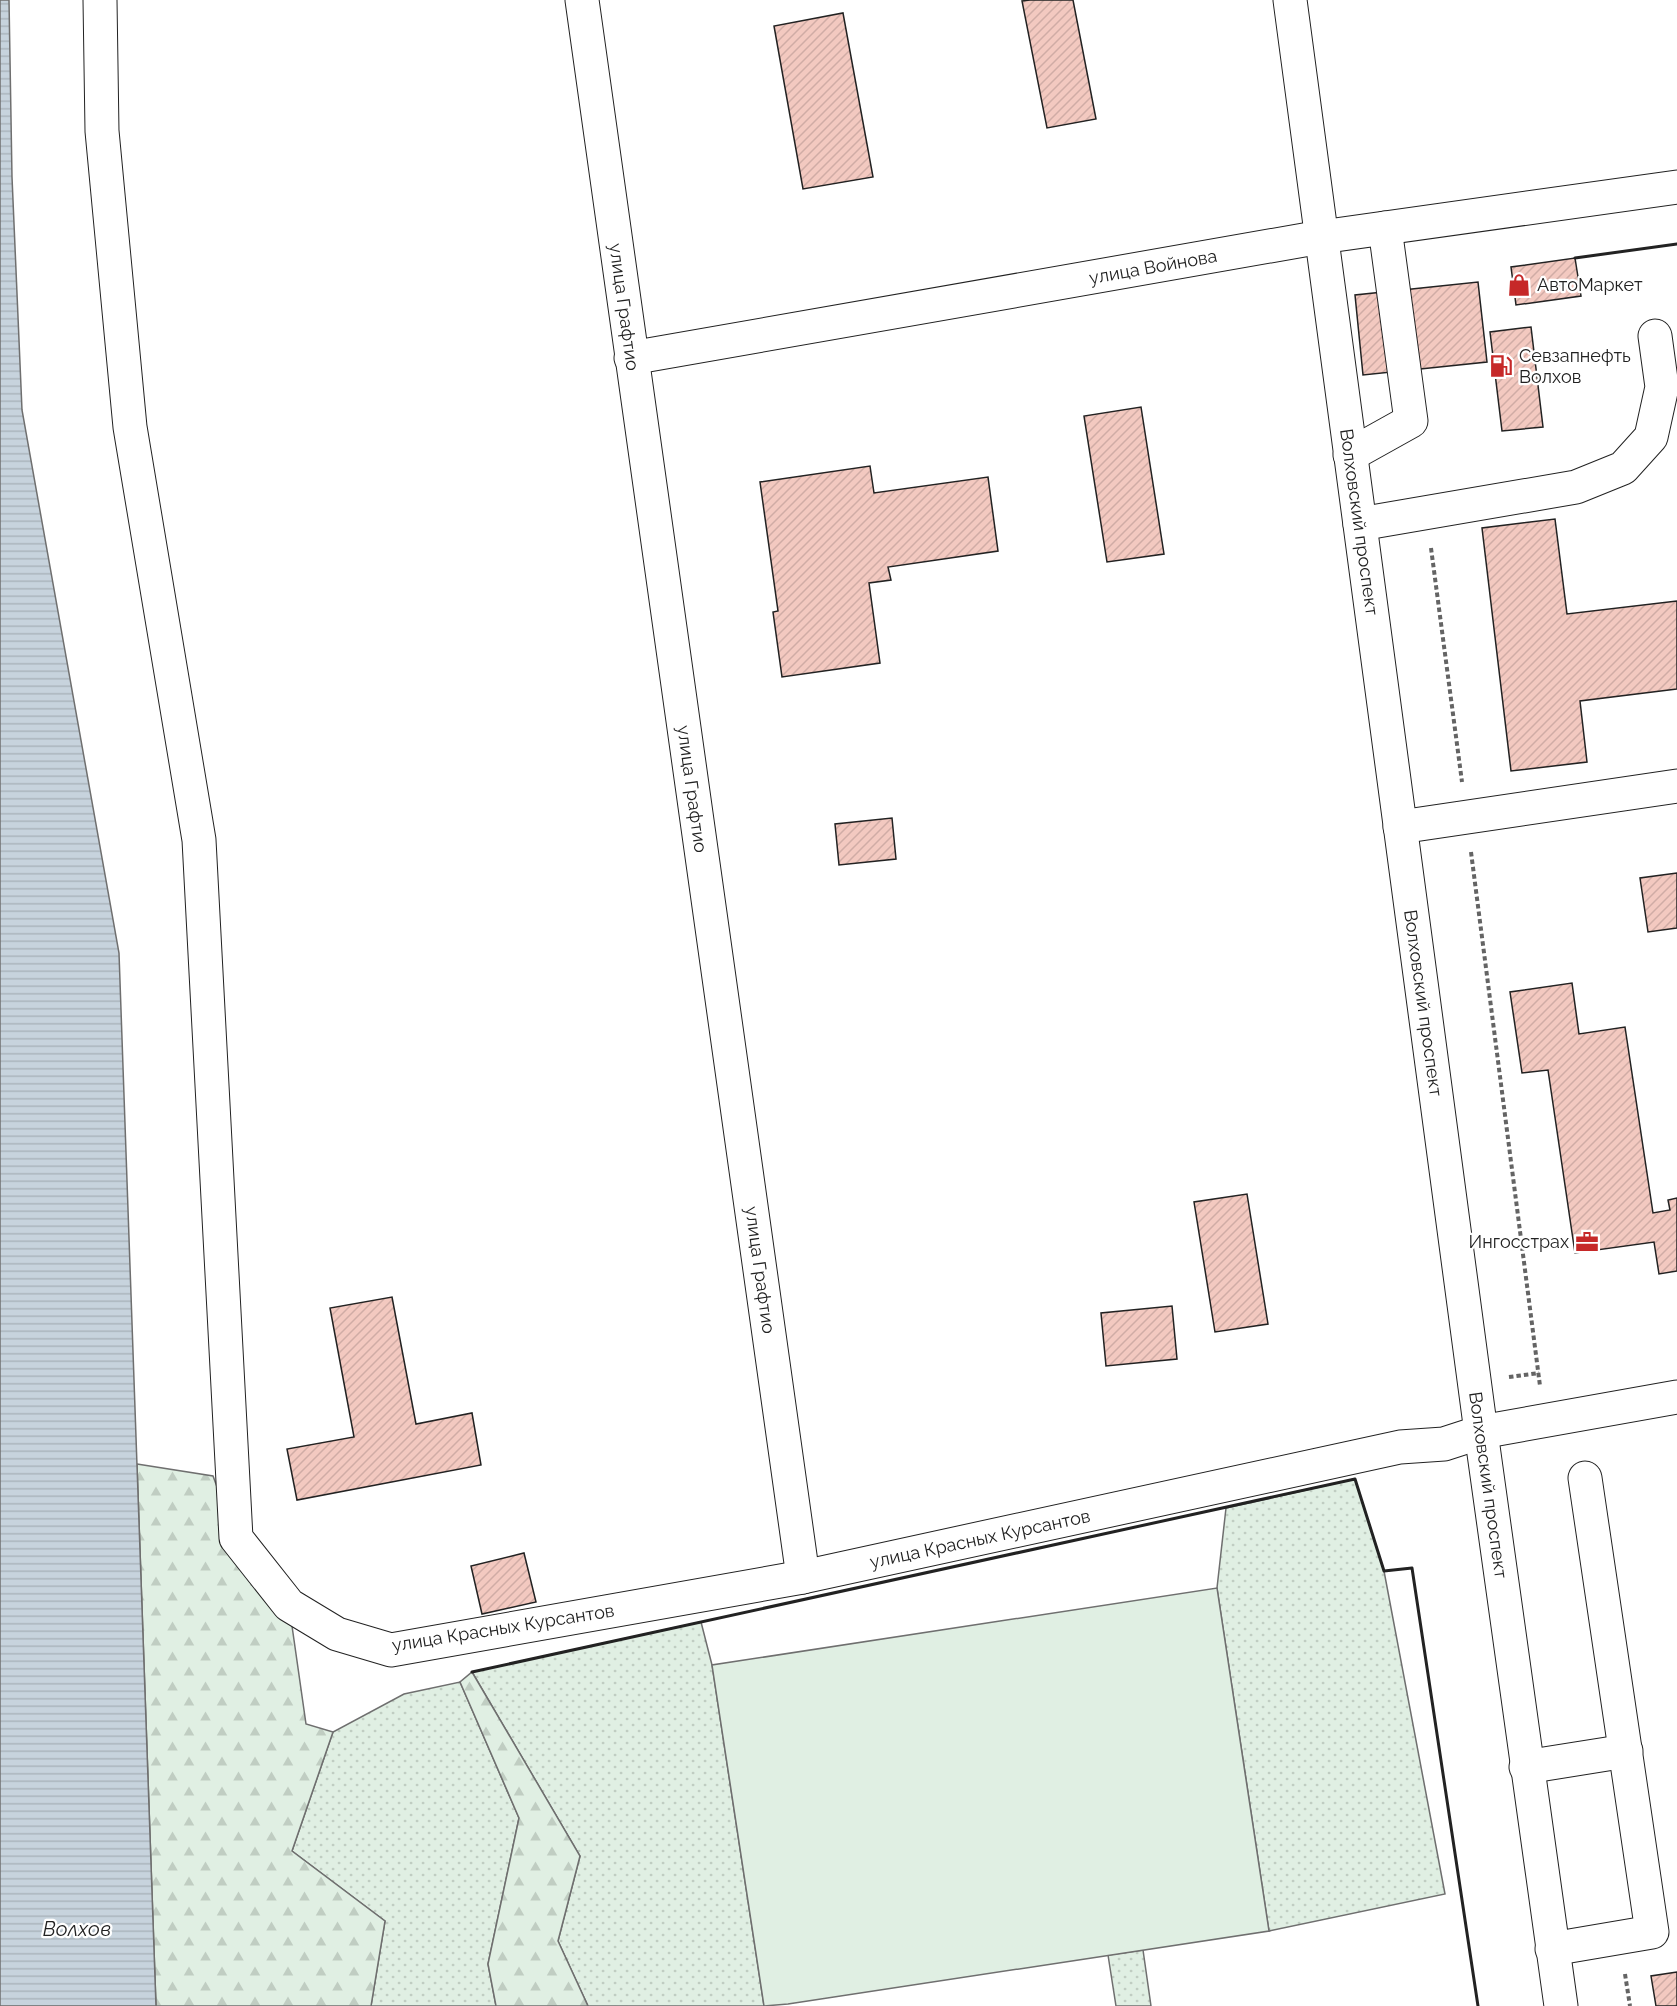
<svg xmlns="http://www.w3.org/2000/svg" width="1677" height="2006" viewBox="0 0 1677 2006" font-family="Raleway,sans-serif">
  <style>
    .green { fill: url(#green-dots); stroke: #6f6f6f; stroke-width: 1.5 }
    .forest { fill: url(#forest-firs); stroke: #6f6f6f; stroke-width: 1.5 }
    .pitch { fill: #e0efe3; stroke: #6f6f6f; stroke-width: 1.5 }
    .water { fill: url(#water-rules); stroke: #6f6f6f; stroke-width: 1.5 }
    .building { fill: url(#building-hatch); stroke: #222; stroke-width: 1.5 }
    .lines { fill: none; stroke-linecap: round; stroke-linejoin: round }
    .minor-casing { stroke: #222; stroke-width: 35 }
    .path { stroke: #646464; stroke-width: 4; stroke-dasharray: 4.5 3; stroke-linecap: butt }
    .minor { stroke: #fff; stroke-width: 33 }
    .wall { stroke: #222; stroke-width: 3 }
    .labels { text-anchor: middle; stroke-width: 4.5; stroke-linejoin: round; paint-order: stroke }
    .street-label { font-size: 18px; fill: #222; stroke: #fff }
    .poi-label { font-size: 18px; fill: #222; stroke: #fff; text-anchor: start }
    .water-label { font-size: 20px; font-style: italic; fill: #222; stroke: #fff }
  </style>
  <defs>
    <pattern id="green-dots" width="8" height="8" patternUnits="userSpaceOnUse" patternTransform="scale(1.5)"><rect width="8" height="8" fill="#e0efe3"/><path d="M2 2h.1M6 6h.1" fill="none" stroke="#c0cdc2" stroke-width="1.8" stroke-linecap="round"/></pattern>
    <pattern id="forest-firs" width="22" height="20" patternUnits="userSpaceOnUse" patternTransform="scale(1.5)"><rect width="22" height="20" fill="#e0efe3"/><path d="M5 1l3.5 6h-7zM16 11l3.5 6h-7z" fill="#c0cdc2"/></pattern>
    <pattern id="water-rules" width="6" height="5" patternUnits="userSpaceOnUse" patternTransform="scale(1.5)"><rect width="6" height="5" fill="#c7d3dd"/><path d="M0 2.5h6" fill="none" stroke="#abb5bd"/></pattern>
    <pattern id="building-hatch" width="6" height="6" patternUnits="userSpaceOnUse" patternTransform="scale(1.5)"><rect width="6" height="6" fill="#f3c9c0"/><path d="M-1 1l2-2M0 6l6-6M5 7l2-2" fill="none" stroke="#d0aca5"/></pattern>
  </defs>
  <rect width="100%" height="100%" fill="#fff"/>
  <!-- green -->
  <g class="green">
    <path d="M1355,1479L1384,1571L1445,1894L1269,1931L1217,1588L1226,1508Z"/>
    <path d="M701,1622L712,1665L764,2006H588L558,1941L580,1856L472,1672Z"/>
    <path d="M460,1682L519,1818L488,1964L496,2006H371L385,1921L292,1851L333,1732L404,1694Z"/>
    <path d="M1143,1950L1151,2006H1116L1108,1955Z"/>
  </g>
  <!-- forest -->
  <g class="forest">
    <path d="M137,1464L213,1476L236,1538L289,1605L306,1724L333,1732L292,1851L385,1921L371,2006H156Z"/>
    <path d="M472,1672L580,1856L558,1941L588,2006H496L488,1964L519,1818L460,1682Z"/>
  </g>
  <!-- pitch -->
  <path class="pitch" d="M1217,1588L1269,1931L788,2004L764,2006L712,1665Z"/>
  <!-- water -->
  <path class="water" d="M0,0H9L12,177L22,410L119,953L156,2006H0Z"/>
  <!-- building -->
  <g class="building">
    <path d="M1030,0H1073L1096,119L1047,128L1022,1Z"/>
    <path d="M843,13L873,177L803,189L774,26Z"/>
    <path d="M1575,258L1581,296L1516,305L1511,267Z"/>
    <path d="M1478,282L1487,362L1363,375L1355,295Z"/>
    <path d="M1531,327L1543,427L1502,431L1490,332Z"/>
    <path d="M1141,407L1164,554L1107,562L1084,416Z"/>
    <path d="M870,466L874,493L988,477L998,551L888,567L891,580L869,583L880,663L782,677L773,612L778,611L760,482Z"/>
    <path d="M1555,519L1567,614L1677,601V689L1580,701L1587,762L1511,771L1482,528Z"/>
    <path d="M892,818L896,859L839,865L835,824Z"/>
    <path d="M1677,873V928L1648,932L1640,878Z"/>
    <path d="M1572,983L1579,1034L1625,1027L1653,1213L1670,1210L1668,1200L1677,1198V1271L1659,1274L1654,1242L1575,1253L1548,1070L1522,1073L1510,992Z"/>
    <path d="M1247,1194L1268,1324L1215,1332L1194,1202Z"/>
    <path d="M392,1297L416,1424L472,1413L481,1465L297,1500L287,1449L354,1437L330,1308Z"/>
    <path d="M1172,1306L1177,1359L1106,1366L1101,1313Z"/>
    <path d="M524,1553L536,1602L482,1614L471,1566Z"/>
    <path d="M1677,1972V2006H1656L1651,1976Z"/>
  </g>
  <g class="lines">
    <!-- minor casing -->
    <g class="minor-casing">
      <g id="minor">
        <path d="M100,0L102,131L130,427L199,840L236,1538L289,1605L337,1634L391,1650L803,1577L1400,1447L1444,1444L1481,1432L1677,1397"/>
        <path d="M582,0L803,1577"/>
        <path d="M1290,0L1481,1432L1561,2006"/>
        <path d="M631,358L1321,237L1677,187"/>
        <path d="M1350,455L1411,421L1385,228"/>
        <path d="M1360,524L1576,487L1623,468L1651,437L1662,387L1655,336"/>
        <path d="M1400,827L1677,786"/>
        <path d="M1526,1767L1626,1751"/>
        <path d="M1552,1949L1652,1932L1585,1478"/>
      </g>
    </g>
    <!-- path -->
    <g class="path">
      <path d="M1431,548L1462,782"/>
      <path d="M1471,852L1540,1386"/>
      <path d="M1509,1377L1539,1373"/>
      <path d="M1625,1974L1630,2006"/>
    </g>
    <!-- minor -->
    <use href="#minor" class="minor"/>
    <!-- wall -->
    <g class="wall">
      <path d="M1575,258L1677,244"/>
      <path d="M472,1672L1355,1479L1384,1571L1412,1568L1478,2006"/>
    </g>
  </g>
  <!-- icons -->
  <defs>
    <g id="shop-bare" transform="scale(1.8)"><path d="M-5-2.5h2.3a2.7 3.5 0 0 1 5.4 0H5L5.5 6h-11ZM-1.5-2.5h3a1.5 2.3 0 0 0-3 0Z" fill="#c62828" stroke="#fff" stroke-width="2.5" paint-order="stroke"/></g>
    <g id="fuel-bare" transform="scale(1.8)"><path d="M-5.5-6h7V0h2V4h1.3V-2.5L3-4.5l.8-.8L6-3V5H2.5V1h-1V6h-7ZM-4.2-4.7v3.2H.2V-4.7Z" fill="#c62828" stroke="#fff" stroke-width="2.5" paint-order="stroke"/></g>
    <g id="office-bare" transform="scale(1.8)"><path d="M-6-3h4V-5.5h4V-3h4V5H-6ZM-1-4.5V-3h2v-1.5ZM-6 0V1H6V0Z" fill="#c62828" stroke="#fff" stroke-width="2.5" paint-order="stroke"/></g>
  </defs>
  <g fill-rule="evenodd">
    <use href="#shop-bare" x="1519" y="285"/>
    <use href="#fuel-bare" x="1501" y="366"/>
    <use href="#office-bare" x="1587" y="1242"/>
  </g>
  <g class="labels">
    <!-- street labels -->
    <g class="street-label">
      <text transform="translate(1153 267) rotate(-10)" y="6">улица Войнова</text>
      <text transform="translate(624 307) rotate(82)" y="6">улица Графтио</text>
      <text transform="translate(1359 522) rotate(82)" y="6">Волховский проспект</text>
      <text transform="translate(692 789) rotate(82)" y="6">улица Графтио</text>
      <text transform="translate(1423 1003) rotate(82)" y="6">Волховский проспект</text>
      <text transform="translate(760 1270) rotate(82)" y="6">улица Графтио</text>
      <text transform="translate(1488 1485) rotate(82)" y="6">Волховский проспект</text>
      <text transform="translate(980 1539) rotate(-12)" y="6">улица Красных Курсантов</text>
      <text transform="translate(503 1628) rotate(-9)" y="6">улица Красных Курсантов</text>
    </g>
    <!-- poi labels -->
    <g class="poi-label">
      <text x="1537" y="291">АвтоМаркет</text>
      <text x="1519" y="362">Севзапнефть<tspan x="1519" dy="21">Волхов</tspan></text>
      <text x="1569" y="1248" text-anchor="end">Ингосстрах</text>
    </g>
    <!-- water labels -->
    <g class="water-label">
      <text x="77" y="1936">Волхов</text>
    </g>
  </g>
</svg>
